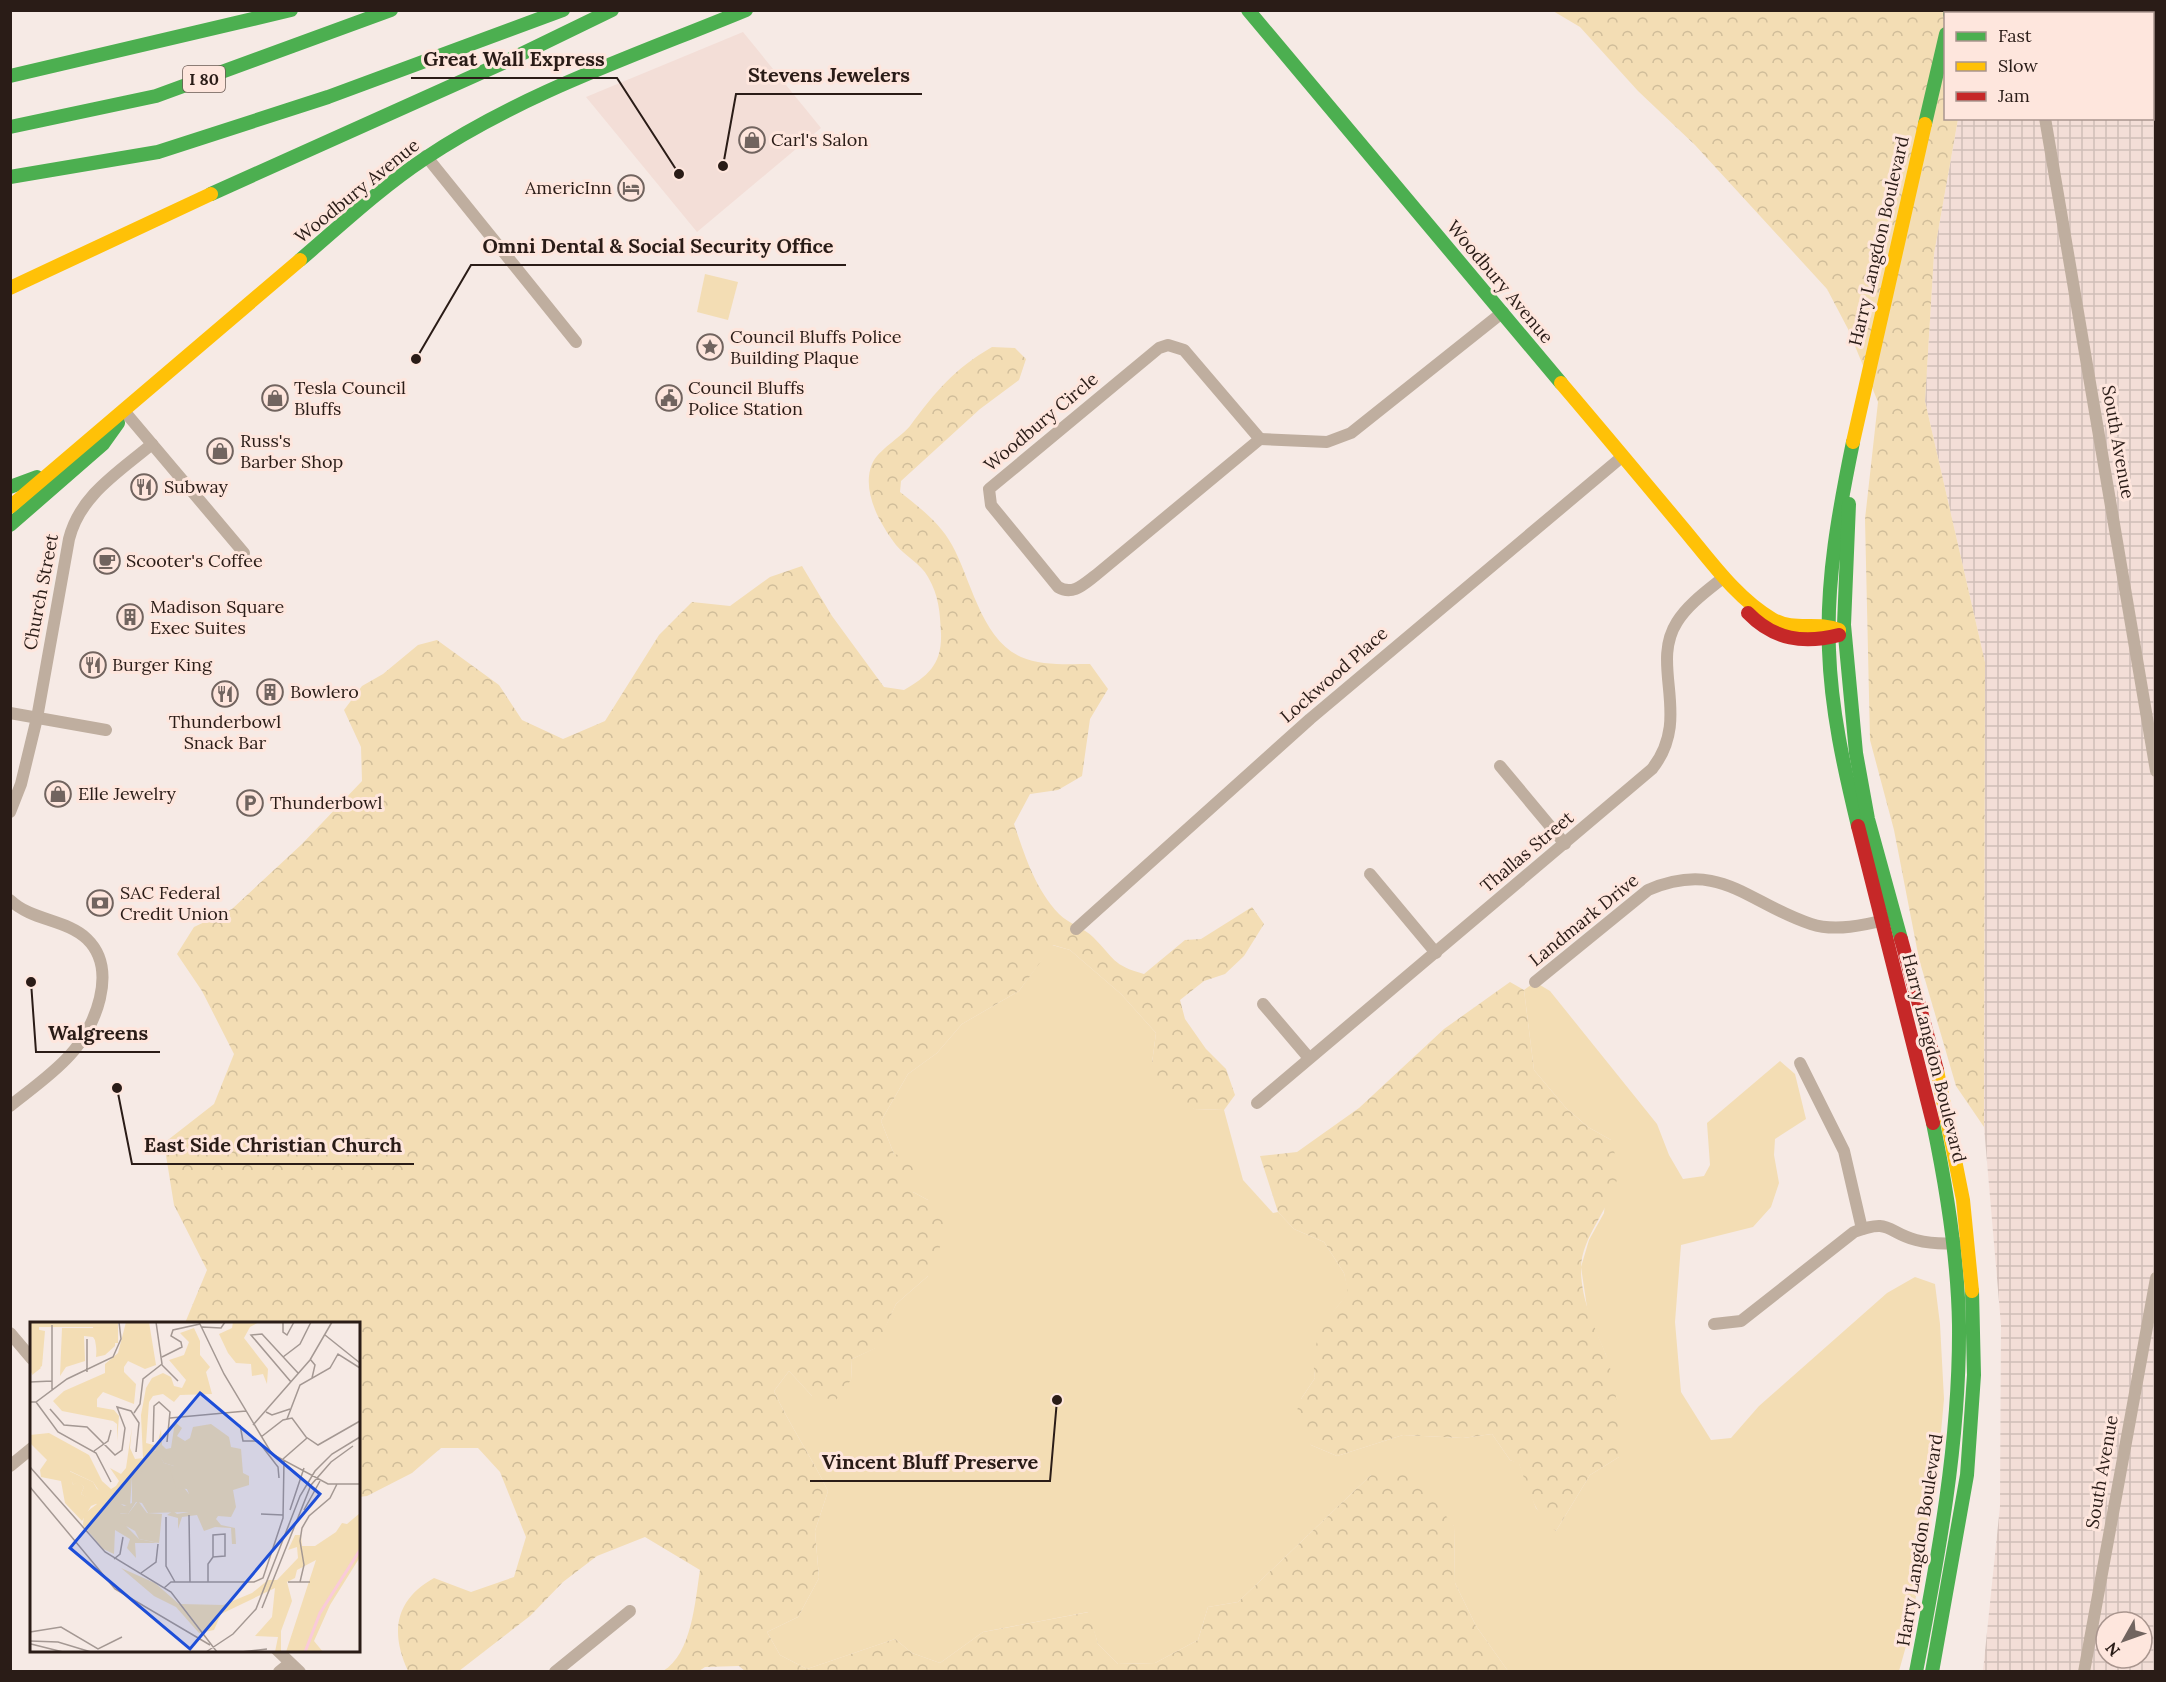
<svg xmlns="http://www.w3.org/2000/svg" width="2166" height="1682" viewBox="0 0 2166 1682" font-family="Lora,serif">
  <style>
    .built { fill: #f3ded7 }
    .industrial { fill: url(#industrial-grid); fill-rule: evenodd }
    .green { fill: #f3ddb4 }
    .forest { fill: url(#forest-crowns) }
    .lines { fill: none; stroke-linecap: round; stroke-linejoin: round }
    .street { stroke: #bfae9f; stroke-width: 12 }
    .fast { stroke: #4caf50; stroke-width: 14 }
    .slow { stroke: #ffc107; stroke-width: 14 }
    .jam { stroke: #c62828; stroke-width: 14 }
    .labels { text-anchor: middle; stroke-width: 6; stroke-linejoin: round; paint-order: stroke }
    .shield { fill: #fee6dd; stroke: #6a5952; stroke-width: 1.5 }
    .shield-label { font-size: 16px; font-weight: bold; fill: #2a1c17 }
    .poi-label { font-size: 18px; fill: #2a1c17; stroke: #fee6dd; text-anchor: start }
    .street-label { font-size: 18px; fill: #2a1c17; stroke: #fee6dd }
    .inset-river { fill: none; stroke: #facad9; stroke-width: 3 }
    .inset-road { fill: none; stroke: #a49893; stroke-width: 1.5 }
    .view { fill: #1d4ed8; fill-opacity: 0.15; stroke: #1d4ed8; stroke-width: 3 }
    .inset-edge { fill: none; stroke: #2a1c17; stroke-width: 3 }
    .leader { fill: none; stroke: #2a1c17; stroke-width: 2 }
    .callout-dot { fill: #2a1c17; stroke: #fee6dd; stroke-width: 2 }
    .callout-label { font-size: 20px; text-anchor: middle; font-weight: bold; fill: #2a1c17; stroke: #fee6dd; stroke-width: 6; stroke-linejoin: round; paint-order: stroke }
  </style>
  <defs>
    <pattern id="industrial-grid" width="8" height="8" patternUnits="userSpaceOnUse" patternTransform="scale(1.5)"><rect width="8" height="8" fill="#f3ded7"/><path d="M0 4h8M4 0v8" fill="none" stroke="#d0beb8"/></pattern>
    <pattern id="forest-crowns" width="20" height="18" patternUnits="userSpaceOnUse" patternTransform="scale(1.5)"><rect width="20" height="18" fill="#f3ddb4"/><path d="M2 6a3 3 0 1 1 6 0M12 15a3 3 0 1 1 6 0" fill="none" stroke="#d0bd9a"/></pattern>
  </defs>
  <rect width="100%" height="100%" fill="#f6eae5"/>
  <!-- built -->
  <path class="built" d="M743,32L821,128L697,232L586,97Z"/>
  <!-- industrial -->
  <path class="industrial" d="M1977,11H2155V1671H1983L2000,1506L2001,1325L1984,1127L1985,662L1925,401L1934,254L1958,119L2152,118V14L1977,13ZM2106,1622H2142V1658H2106Z"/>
  <!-- green -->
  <g class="green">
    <path d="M705,274L738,282L728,320L697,312Z"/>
    <path d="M1052,945L1070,950L1121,994L1156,1033L1152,1063L1194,1109L1224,1110L1243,1180L1273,1213L1278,1212L1294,1229L1324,1242L1344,1273L1349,1293C1327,1317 1310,1346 1315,1378L1301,1399L1311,1445L1337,1456L1403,1435L1463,1438L1492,1434L1510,1460L1519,1463L1536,1508L1556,1531L1590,1475L1619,1457L1606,1355L1588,1314L1581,1267L1589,1240L1604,1213L1611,1140L1588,1127L1566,1108L1534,1070L1524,990L1535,982L1550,991L1657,1124L1669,1155L1683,1179L1704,1176L1710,1165L1707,1123L1780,1061L1795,1074L1806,1119L1775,1139L1774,1155L1779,1183L1771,1207L1753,1227L1681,1245L1675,1322L1681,1392L1711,1440L1731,1438L1759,1406L1887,1293L1915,1277L1935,1284L1940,1324L1944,1399L1938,1465L1910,1632L1899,1671H1508L1476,1626L1455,1583L1454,1526L1371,1475L1238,1602L1208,1607L1198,1640L1155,1663L1118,1664L1098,1644L1088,1612L983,1632L940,1663L912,1653L895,1639L807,1669L780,1655L767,1632L798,1617L819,1578L815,1531L828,1491C811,1456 790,1426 774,1391L789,1371L812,1396L851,1380L852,1359L875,1348L896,1304L928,1276V1200L913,1192L894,1154L881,1121L908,1074L937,1053L962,1024L1019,991Z"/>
  </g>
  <!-- forest -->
  <g class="forest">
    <path d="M1954,10L1946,14V118L1958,119L1934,254L1925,401L1985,662L1984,1127L1956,1086L1919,959L1894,830L1870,740L1865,519L1878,402L1848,329L1827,289L1695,145L1638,91L1580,27L1553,11Z"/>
    <path d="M992,347L1015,348L1026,359L1019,380L980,409L901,481L900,492C919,507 940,523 952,545C971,579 981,639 1021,657C1041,666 1069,664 1090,664L1108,689L1090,719L1082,776L1058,790L1030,794L1014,824C1025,856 1035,889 1059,914C1069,924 1084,928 1093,937C1115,959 1112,965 1144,974L1185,940L1201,939L1252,907L1264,924L1244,956L1225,974L1204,981L1180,1000L1185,1019L1206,1049L1226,1069L1235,1095L1224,1110L1194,1109L1155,1092L1152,1063L1156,1033L1121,994L1070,950L1053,945L1019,991L962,1024L937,1053L908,1074L881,1121L894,1154L919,1160L913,1192L928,1200L949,1225L928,1276L896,1304L876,1348L852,1359L851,1380L836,1400L812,1396L789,1371L774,1391C790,1426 811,1456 828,1491L815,1531L819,1578L798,1617L767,1632L780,1655L807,1669L895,1639L912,1653L940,1663L983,1632L1089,1612L1098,1644L1118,1664L1155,1663L1198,1640L1208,1607L1238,1602L1371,1475L1411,1472L1454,1526L1455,1583L1476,1626L1508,1671L746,1672L739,1666L705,1667L699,1671H663C692,1654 695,1601 700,1570L645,1537L597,1556L563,1582L530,1616L459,1671H408C390,1632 395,1600 434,1578L471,1592L514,1577L526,1537L500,1472L478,1448H441L412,1473L367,1496L359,1497L358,1324L185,1323L207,1270L174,1205L164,1143L214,1104L234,1054L202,991L177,954L194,927L232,909L302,844L362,781L361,747L344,710L362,686L383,674L418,645L437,640L499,685L522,720L563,739L605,721L659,635L692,602L730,606L770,577L802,566L832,616L884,687L904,690C928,676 942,664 941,634C940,612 939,596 928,577C921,564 905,556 896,545C880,524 861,491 872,464C878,450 900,438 910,426C936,391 954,369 992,347Z"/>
    <path d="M1510,982L1524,990L1534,1070L1566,1108L1588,1127L1611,1140C1613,1150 1620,1165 1618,1175C1612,1207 1581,1236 1581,1269C1581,1300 1594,1325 1605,1352C1617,1384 1620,1423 1619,1457L1590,1475L1556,1531C1534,1515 1528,1488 1519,1464L1510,1460L1492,1434L1463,1438L1403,1435L1337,1456L1311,1445L1294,1419L1301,1399L1315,1378C1309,1341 1326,1320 1348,1293L1344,1273L1324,1242L1294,1229L1278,1212L1260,1156L1297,1152L1359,1108L1444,1029Z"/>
  </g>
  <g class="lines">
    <!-- street -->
    <g class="street">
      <path d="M2027,10L2028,14"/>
      <path d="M2045,118L2156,771"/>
      <path d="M426,156L576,342"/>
      <path d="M1168,345L1184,350L1260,439L1096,575C1084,584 1073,596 1058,587L991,505L989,489L1159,348Z"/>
      <path d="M125,412L244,553"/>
      <path d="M1260,439L1327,442L1351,433L1503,312"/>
      <path d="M10,713L106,730"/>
      <path d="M1500,766L1565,844"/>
      <path d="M10,812L21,784L37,718L69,539C80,495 119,472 152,444"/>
      <path d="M1370,874L1436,953"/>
      <path d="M10,900C32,921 66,919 87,939C119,970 95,1028 70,1055C53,1074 30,1090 10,1106"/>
      <path d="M1076,929L1310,719L1623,456"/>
      <path d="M1535,982L1648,890C1721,859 1747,903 1811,924C1835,932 1865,925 1889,919"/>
      <path d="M1263,1004L1309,1058"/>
      <path d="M1800,1063L1844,1151L1862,1229"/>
      <path d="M1257,1103L1652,769C1693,717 1649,666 1677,622C1688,604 1708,590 1724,577"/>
      <path d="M1714,1324L1741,1321L1854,1232C1891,1218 1886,1232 1916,1240C1928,1243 1946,1244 1958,1243"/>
      <path d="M10,1333L32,1359"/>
      <path d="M10,1466L32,1448"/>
      <path d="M277,1650L300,1672"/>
      <path d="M279,1672L290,1663"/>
      <path d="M555,1672L630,1611"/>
      <path d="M2084,1672L2156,1278"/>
    </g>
    <!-- fast -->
    <g class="fast">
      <path d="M1248,10L1561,383"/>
      <path d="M1950,14L1951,10"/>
      <path d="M10,76L291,10"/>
      <path d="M1925,124L1946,34"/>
      <path d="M10,127L156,96L391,10"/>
      <path d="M10,177L158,152L328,97L563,10"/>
      <path d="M211,194L507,61L612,10"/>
      <path d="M300,260C340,226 379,189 424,159C522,93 637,55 746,10"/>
      <path d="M1853,442C1839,510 1826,580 1829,650C1831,710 1844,768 1858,826"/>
      <path d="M10,487L37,477"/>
      <path d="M1849,504L1844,625L1856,753L1868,819L1901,939"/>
      <path d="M10,525L103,444L118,423"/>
      <path d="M1916,1672C1938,1558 1960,1442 1959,1325C1958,1257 1947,1190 1933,1123"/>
      <path d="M1932,1672L1967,1475L1974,1375L1972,1291"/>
    </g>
    <!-- slow -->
    <g class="slow">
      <path d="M10,288L211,194"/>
      <path d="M1561,383C1602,431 1642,479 1682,527C1709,559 1736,598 1772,619C1794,632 1817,621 1839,630"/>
      <path d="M1853,442L1925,124"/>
      <path d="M10,507L300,260"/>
      <path d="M1937,1070L1963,1200L1972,1291"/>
    </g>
    <!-- jam -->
    <g class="jam">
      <path d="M1748,613C1774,640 1804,644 1839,635"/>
      <path d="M1858,826L1933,1123"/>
      <path d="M1901,939L1937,1070"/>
    </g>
  </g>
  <!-- icons -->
  <defs>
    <g id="shop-ring" transform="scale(1.35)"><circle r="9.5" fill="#fee6dd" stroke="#71645f" stroke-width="1.5"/><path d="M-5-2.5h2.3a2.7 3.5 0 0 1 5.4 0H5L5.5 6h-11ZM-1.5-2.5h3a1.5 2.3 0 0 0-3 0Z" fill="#71645f"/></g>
    <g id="hotel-ring" transform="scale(1.35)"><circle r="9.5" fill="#fee6dd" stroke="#71645f" stroke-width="1.5"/><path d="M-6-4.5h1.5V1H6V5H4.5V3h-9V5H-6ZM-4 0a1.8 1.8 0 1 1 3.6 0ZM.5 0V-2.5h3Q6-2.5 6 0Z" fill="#71645f"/></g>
    <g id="sight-ring" transform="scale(1.35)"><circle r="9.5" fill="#fee6dd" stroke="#71645f" stroke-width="1.5"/><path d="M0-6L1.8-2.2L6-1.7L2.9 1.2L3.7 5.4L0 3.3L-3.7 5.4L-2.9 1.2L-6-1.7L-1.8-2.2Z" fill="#71645f"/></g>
    <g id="civic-ring" transform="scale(1.35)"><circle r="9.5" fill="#fee6dd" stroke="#71645f" stroke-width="1.5"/><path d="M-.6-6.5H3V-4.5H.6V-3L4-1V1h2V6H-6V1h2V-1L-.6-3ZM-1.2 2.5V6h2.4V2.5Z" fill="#71645f"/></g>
    <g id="restaurant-ring" transform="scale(1.35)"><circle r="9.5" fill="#fee6dd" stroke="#71645f" stroke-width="1.5"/><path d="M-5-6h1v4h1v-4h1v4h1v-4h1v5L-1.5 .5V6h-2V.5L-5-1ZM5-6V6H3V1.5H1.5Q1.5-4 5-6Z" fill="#71645f"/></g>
    <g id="cafe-ring" transform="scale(1.35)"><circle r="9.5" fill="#fee6dd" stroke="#71645f" stroke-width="1.5"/><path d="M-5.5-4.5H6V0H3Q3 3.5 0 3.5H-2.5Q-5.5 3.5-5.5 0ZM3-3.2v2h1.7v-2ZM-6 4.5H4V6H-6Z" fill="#71645f"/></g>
    <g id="building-ring" transform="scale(1.35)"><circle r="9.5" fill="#fee6dd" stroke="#71645f" stroke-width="1.5"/><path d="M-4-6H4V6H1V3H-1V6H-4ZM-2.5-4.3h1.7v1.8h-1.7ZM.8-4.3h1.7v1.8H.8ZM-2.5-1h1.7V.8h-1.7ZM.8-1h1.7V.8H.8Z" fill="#71645f"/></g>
    <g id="parking-ring" transform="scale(1.35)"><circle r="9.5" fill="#fee6dd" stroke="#71645f" stroke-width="1.5"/><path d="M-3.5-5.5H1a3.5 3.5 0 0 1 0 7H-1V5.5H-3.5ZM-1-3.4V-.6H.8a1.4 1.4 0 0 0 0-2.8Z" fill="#71645f"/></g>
    <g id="bank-ring" transform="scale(1.35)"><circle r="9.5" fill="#fee6dd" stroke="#71645f" stroke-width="1.5"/><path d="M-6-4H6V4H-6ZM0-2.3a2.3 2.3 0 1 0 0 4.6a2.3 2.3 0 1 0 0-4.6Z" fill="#71645f"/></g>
  </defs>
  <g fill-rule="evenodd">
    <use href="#shop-ring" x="752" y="140"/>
    <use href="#hotel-ring" x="631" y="188"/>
    <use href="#sight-ring" x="710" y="347"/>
    <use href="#shop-ring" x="275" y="398"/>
    <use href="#civic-ring" x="669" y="398"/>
    <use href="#shop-ring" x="220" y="451"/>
    <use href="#restaurant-ring" x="144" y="487"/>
    <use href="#cafe-ring" x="107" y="561"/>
    <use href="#building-ring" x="130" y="617"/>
    <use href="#restaurant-ring" x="93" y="665"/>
    <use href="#building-ring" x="270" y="692"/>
    <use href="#restaurant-ring" x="225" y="694"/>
    <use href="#shop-ring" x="58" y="794"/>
    <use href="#parking-ring" x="250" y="803"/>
    <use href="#bank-ring" x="100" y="903"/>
  </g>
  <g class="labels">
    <!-- shield labels -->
    <rect class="shield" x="183" y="66" width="42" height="26" rx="4.5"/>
    <g class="shield-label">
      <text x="204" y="85">I 80</text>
    </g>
    <!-- poi labels -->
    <g class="poi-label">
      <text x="771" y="146">Carl's Salon</text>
      <text x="612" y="194" text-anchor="end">AmericInn</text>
      <text x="730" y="343">Council Bluffs Police<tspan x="730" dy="21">Building Plaque</tspan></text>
      <text x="294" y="394">Tesla Council<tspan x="294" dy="21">Bluffs</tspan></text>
      <text x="688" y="394">Council Bluffs<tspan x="688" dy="21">Police Station</tspan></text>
      <text x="240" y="447">Russ's<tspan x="240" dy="21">Barber Shop</tspan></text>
      <text x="164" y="493">Subway</text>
      <text x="126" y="567">Scooter's Coffee</text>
      <text x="150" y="613">Madison Square<tspan x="150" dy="21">Exec Suites</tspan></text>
      <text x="112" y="671">Burger King</text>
      <text x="290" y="698">Bowlero</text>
      <text x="225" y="728" text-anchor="middle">Thunderbowl<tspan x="225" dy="21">Snack Bar</tspan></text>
      <text x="78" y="800">Elle Jewelry</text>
      <text x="270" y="809">Thunderbowl</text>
      <text x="120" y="899">SAC Federal<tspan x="120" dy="21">Credit Union</tspan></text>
    </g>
    <!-- street labels -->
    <g class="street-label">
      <text transform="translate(357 191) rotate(-39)" y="6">Woodbury Avenue</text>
      <text transform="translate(1879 241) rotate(-77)" y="6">Harry Langdon Boulevard</text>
      <text transform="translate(1500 282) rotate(50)" y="6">Woodbury Avenue</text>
      <text transform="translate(1041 422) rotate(-40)" y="6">Woodbury Circle</text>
      <text transform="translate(2118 442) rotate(80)" y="6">South Avenue</text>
      <text transform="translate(41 592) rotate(-79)" y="6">Church Street</text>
      <text transform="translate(1334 675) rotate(-41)" y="6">Lockwood Place</text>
      <text transform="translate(1527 852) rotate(-40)" y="6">Thallas Street</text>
      <text transform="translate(1584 920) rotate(-39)" y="6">Landmark Drive</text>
      <text transform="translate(1934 1058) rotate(76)" y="6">Harry Langdon Boulevard</text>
      <text transform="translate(2102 1472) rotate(-80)" y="6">South Avenue</text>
      <text transform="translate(1920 1540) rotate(-81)" y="6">Harry Langdon Boulevard</text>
    </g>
  </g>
  <!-- overview -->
  <g transform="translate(30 1322)">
    <rect width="330" height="330" fill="#f6eae5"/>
    <path d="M0,0H88V21H76L67,31L63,5H9V10H14V17H10L9,35L13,37H1L11,46L2,53ZM122,129H127L134,141L144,144L142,151L159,172V190L118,191L112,181L106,180L98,192L90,191L97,205L109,217L128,221H105L106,236L97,226L100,217L85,208L84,232L73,227L53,203L54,192L67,182L51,172L54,165L48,160L43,163L39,149L63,160L67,167L94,184L102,181V154Z" fill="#f3ddb4"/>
    <path d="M96,0H119L126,43L115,47L98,39L94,45V50L106,62L104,82L73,70L67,77V85L84,88L89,94L87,119V102L83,99L32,89L23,79L34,69L75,51V42L88,31ZM203,0H229L220,5L214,16L238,47L237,62L233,52L222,54L221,42L206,41L198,31L189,12L202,6ZM0,6L15,9L12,44L0,52ZM32,6H85V24L75,33L66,35L67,21L63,15L54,14L55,39L36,45L30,54ZM164,6L170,19V33L180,45L176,50L182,72L150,73L144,80L133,72L123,74L119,80L116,121L127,124L131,107L132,123L136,127L141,126L145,100L152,106L147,114L155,119L160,116L163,105L181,102L199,115L201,125L211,127L213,151L219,154V163L203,168L206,185L201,195L188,194L186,197L191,203L205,206L206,222H202L201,206L185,205L174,209L167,193L152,195L148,207V196L137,193L143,189L147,192L159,190V172L157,167L146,166L140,147L144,144L134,141L125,128L110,153L102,154L100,184L76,179L63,160L40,149L43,163L48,159L54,165L51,172L68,181L61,184L52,199L35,181L31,159L11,155L10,148L17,138L0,121V113L19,111L59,133L72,159L81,167L86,164L89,159L80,146L91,152L96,146L102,105L100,126L105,137L113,136L111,93L116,66L122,56L133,51L141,55L144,64L152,66L156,58L139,38L154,33L159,20L150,11ZM108,179L117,191L132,192L129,221L109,217L105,209L89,200L87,191L98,192ZM330,191V235L300,283L284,319L293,330H256L286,238L267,248L265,256L257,260L262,279L251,309V330H245L248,315L225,314L242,295L245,266L191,292L184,308L169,311L146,285L124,274L91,246L125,261L149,282L193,283L222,271L238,258H247L268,236L267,225L258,228L265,213H271L272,224H285L306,210L312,201L317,202Z" fill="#f3ddb4"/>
    <path class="inset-river" d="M275,330L290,291L330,228"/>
    <path class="inset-road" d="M169,0L194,52L242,132L298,162H329M253,0V10L257,13L264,0M22,3V68M172,5L191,6L195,0M295,13L330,41M132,35L152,25L151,20L141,14L143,8L170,2M253,35L270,22L281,0M280,37L285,43L282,56M132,43L148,59M57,50V17M0,60L22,59M261,60L221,13L232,12L268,51M0,80H6L37,57L83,35L91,17L89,0M6,80L28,110L66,131L81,160M20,87L34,103L57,105L85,133L92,128L95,106L87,85L101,89L109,101L106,130M236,90L242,93L260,87M104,91L110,82L113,57L132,42L126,0M140,96L216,89M257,97L270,63L300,46L308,32L330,46M210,103L213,119H228L248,145L249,156M223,103L280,38L302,0M231,115L253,98L262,96L276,115L288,123L330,99M123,120L124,84L129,80L140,90L137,120M64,129L78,119L81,108M253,137L277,116M0,145L75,230L141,270L187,330M0,165L85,267L180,323M260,188L274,146M274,188L290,159M231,192L253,193M159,193L160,260M136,195V244L145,260M195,212V234L183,235V213ZM84,237L90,232L93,215M111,251L126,240L128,222M178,260V242L183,235M258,260H280M270,260L274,243L270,219L272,206L279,194L300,176L307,162M134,266L141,260H224L233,256L253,196L254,138M232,286L281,163L301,140L323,124M0,310L31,305L68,327L92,315M0,319L28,320L61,330M1,322L33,330M77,330H105M176,330L203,312L226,287L270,174L285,149L302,132L330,115M211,330L237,327"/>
    <path class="view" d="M170,71L290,172L160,327L40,226Z"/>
    <rect width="330" height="330" class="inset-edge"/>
  </g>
  <!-- callouts -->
  <path class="leader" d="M679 174L617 78H411M723 166L736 94H922M416 359L471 265H846M31 982L36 1052H160M117 1088L132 1164H414M1057 1400L1050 1481H810"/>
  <g class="callout-dot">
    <circle cx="679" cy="174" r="6"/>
    <circle cx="723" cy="166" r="6"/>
    <circle cx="416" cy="359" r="6"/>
    <circle cx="31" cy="982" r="6"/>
    <circle cx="117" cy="1088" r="6"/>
    <circle cx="1057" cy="1400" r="6"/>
  </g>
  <g class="callout-label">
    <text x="514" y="66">Great Wall Express</text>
    <text x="829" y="82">Stevens Jewelers</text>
    <text x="658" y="253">Omni Dental &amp; Social Security Office</text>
    <text x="98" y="1040">Walgreens</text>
    <text x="273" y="1152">East Side Christian Church</text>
    <text x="930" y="1469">Vincent Bluff Preserve</text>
  </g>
  <!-- border -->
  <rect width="2166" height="1682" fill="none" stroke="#2a1c17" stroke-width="24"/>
  <!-- legend -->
  <rect x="1944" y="12" width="210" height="108" fill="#fee6dd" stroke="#a9958e" stroke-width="1.5"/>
  <rect x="1956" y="32" width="30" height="9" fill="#4caf50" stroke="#a9958e" stroke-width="1.5"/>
  <text x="1998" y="42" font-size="18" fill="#2a1c17">Fast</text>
  <rect x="1956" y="62" width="30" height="9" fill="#ffc107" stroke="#a9958e" stroke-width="1.5"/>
  <text x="1998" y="72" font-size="18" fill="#2a1c17">Slow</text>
  <rect x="1956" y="92" width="30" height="9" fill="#c62828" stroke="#a9958e" stroke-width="1.5"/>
  <text x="1998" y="102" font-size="18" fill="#2a1c17">Jam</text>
  <!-- north arrow -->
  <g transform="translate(2124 1640) rotate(230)"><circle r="28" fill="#fee6dd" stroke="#a9958e" stroke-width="1.5"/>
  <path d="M0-4.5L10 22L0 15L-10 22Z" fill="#71645f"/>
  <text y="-9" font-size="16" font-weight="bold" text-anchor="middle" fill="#2a1c17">N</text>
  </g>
</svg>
